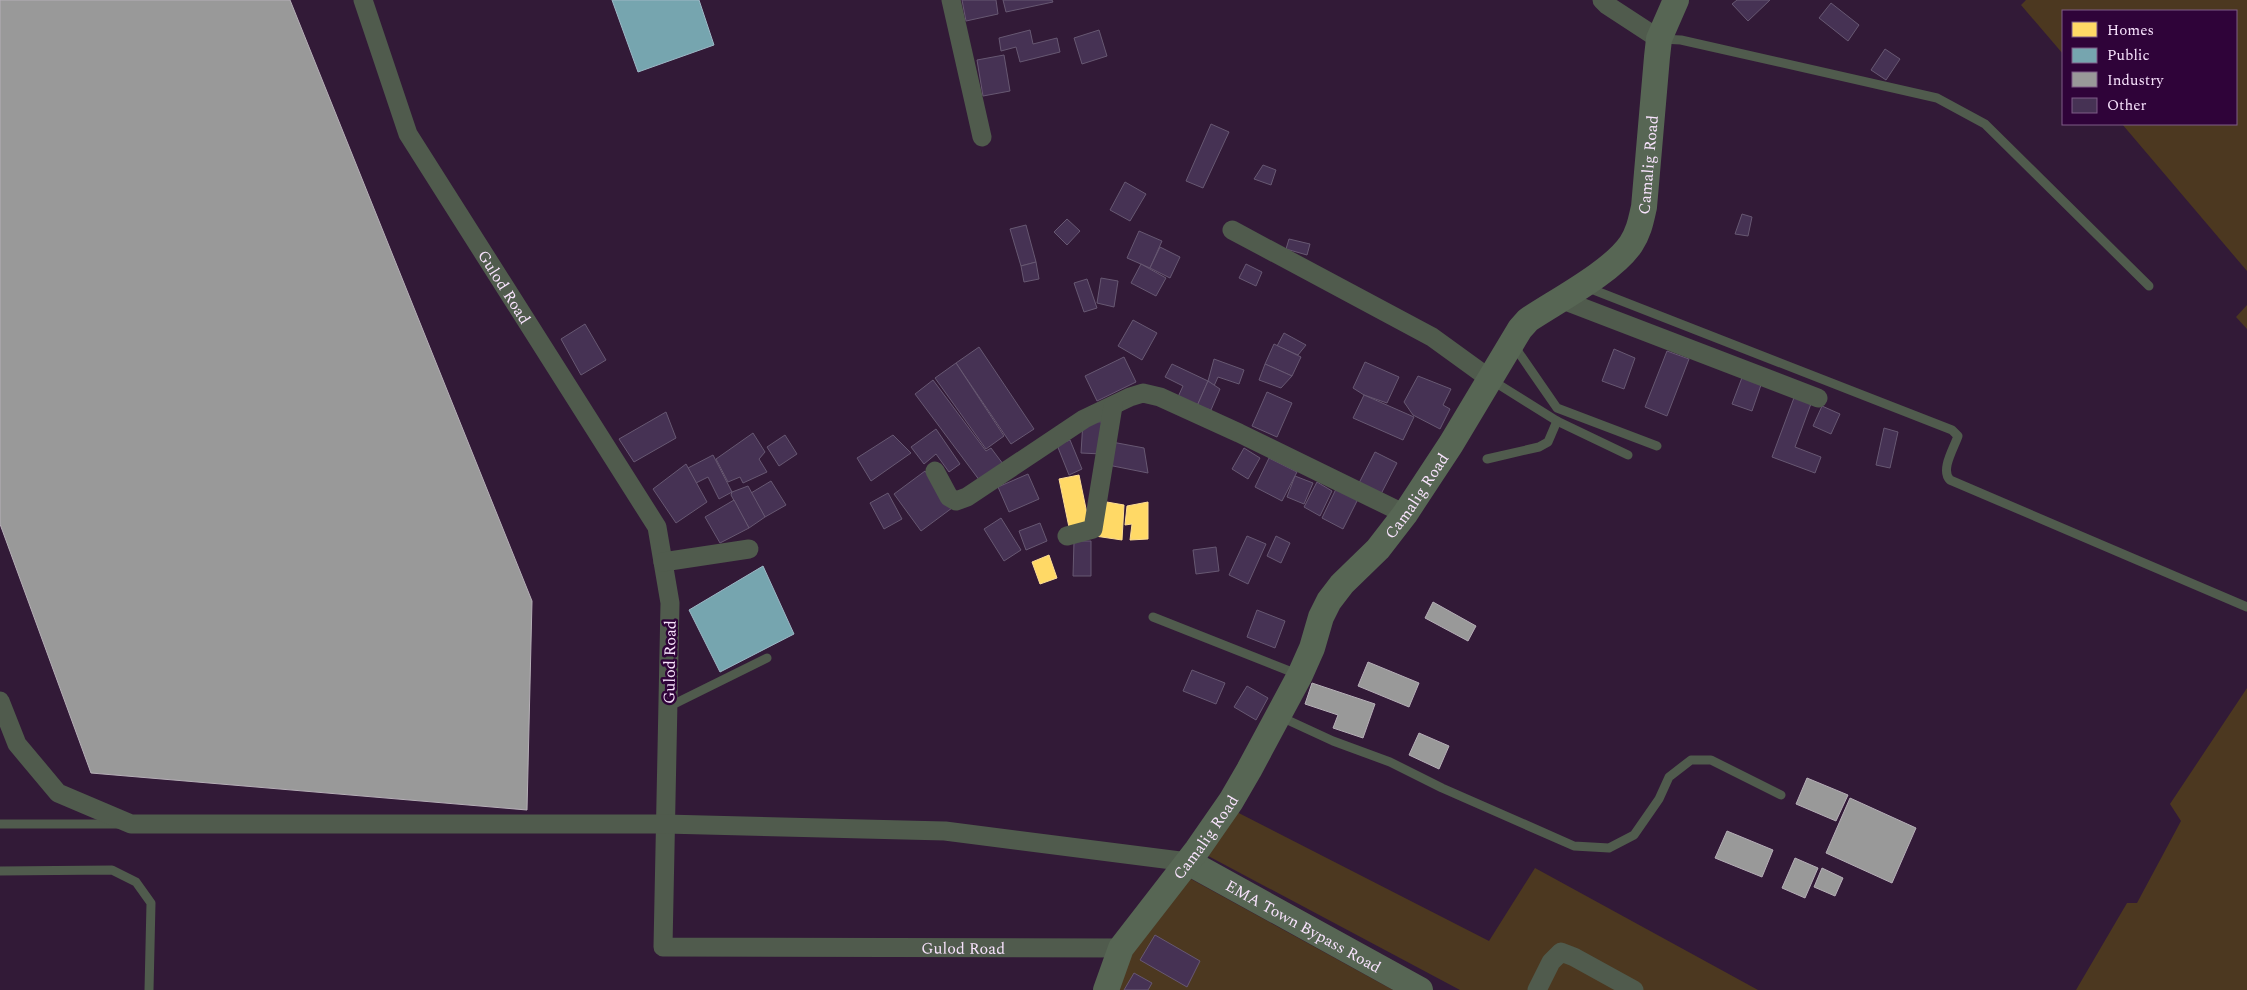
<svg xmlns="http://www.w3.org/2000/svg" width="2247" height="990" viewBox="0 0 2247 990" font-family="Spectral,serif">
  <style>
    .green { fill: #4c3820 }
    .homes { fill: #ffd966; stroke: #fddc93 }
    .public { fill: #76a5af; stroke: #9db8c6 }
    .industry { fill: #999; stroke: #b6afb7 }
    .building { fill: #463254; stroke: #675872 }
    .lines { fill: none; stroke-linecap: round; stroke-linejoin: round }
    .lane { stroke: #505b4d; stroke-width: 9 }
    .street { stroke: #505b4d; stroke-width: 19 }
    .secondary { stroke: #576654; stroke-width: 26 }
    .labels { text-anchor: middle; stroke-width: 5; stroke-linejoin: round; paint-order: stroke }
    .street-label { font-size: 16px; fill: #f8e3fd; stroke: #2f0339 }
  </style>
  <rect width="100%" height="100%" fill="#321a37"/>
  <!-- green -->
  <g class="green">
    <path d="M2026,0H2247V271L2122,124H2236V11H2063V54L2021,5Z"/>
    <path d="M2247,305V329L2236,317Z"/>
    <path d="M2247,688V990H2076L2127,903H2137L2181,821L2170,804Z"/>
    <path d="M1227,807L1489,941L1535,868L1758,990H1460L1197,850Z"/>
    <path d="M1180,873L1393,990H1106Z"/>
  </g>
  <!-- homes -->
  <g class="homes">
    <path d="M1079,475L1090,528L1070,532L1059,479Z"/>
    <path d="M1101,501L1124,505L1122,540L1095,536Z"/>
    <path d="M1148,502V539L1130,540L1132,524L1125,525L1127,506Z"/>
    <path d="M1049,555L1057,578L1040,584L1032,562Z"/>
  </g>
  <!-- public -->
  <g class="public">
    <path d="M612,0H699L714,45L638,72Z"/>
    <path d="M763,566L794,634L720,672L689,610Z"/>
  </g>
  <!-- industry -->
  <g class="industry">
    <path d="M0,0H290L532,601L527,810L91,773L0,524Z"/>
    <path d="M1433,602L1476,626L1468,641L1425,618Z"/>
    <path d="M1368,662L1419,683L1409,707L1358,686Z"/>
    <path d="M1312,683L1375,704L1363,738L1333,728L1338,715L1305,704Z"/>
    <path d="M1419,733L1449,746L1439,769L1409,755Z"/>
    <path d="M1807,778L1848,795L1836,821L1796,804Z"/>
    <path d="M1850,798L1916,828L1892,883L1826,853Z"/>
    <path d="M1727,831L1773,850L1762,877L1715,858Z"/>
    <path d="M1795,858L1818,868L1805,898L1782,888Z"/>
    <path d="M1822,868L1843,878L1835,896L1814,887Z"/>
  </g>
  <!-- building -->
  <g class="building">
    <path d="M962,0H996L998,14L966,21Z"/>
    <path d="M1003,0H1052L1053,2L1006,12Z"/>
    <path d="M1737,0H1770L1748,21L1732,4Z"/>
    <path d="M1831,3L1859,25L1848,41L1819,18Z"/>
    <path d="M1030,30L1033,44L1057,38L1060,52L1020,62L1016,47L1001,51L999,38Z"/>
    <path d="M1099,30L1107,56L1082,64L1074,38Z"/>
    <path d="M1885,49L1900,59L1886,80L1871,70Z"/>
    <path d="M1004,55L1010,91L983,96L977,60Z"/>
    <path d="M1211,124L1229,132L1203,188L1186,181Z"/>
    <path d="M1263,165L1276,170L1271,185L1254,179Z"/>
    <path d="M1125,182L1146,194L1130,221L1110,210Z"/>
    <path d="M1742,214L1752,217L1748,236L1735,234Z"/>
    <path d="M1067,219L1080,231L1067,245L1054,232Z"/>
    <path d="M1026,225L1036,262L1021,266L1010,229Z"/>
    <path d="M1139,231L1162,241L1150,268L1127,258Z"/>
    <path d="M1289,239L1310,244L1307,255L1286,249Z"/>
    <path d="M1160,247L1180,257L1170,278L1150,268Z"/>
    <path d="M1036,262L1039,279L1024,282L1021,266Z"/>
    <path d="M1141,264L1166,278L1156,296L1131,283Z"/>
    <path d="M1246,264L1262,272L1256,286L1239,278Z"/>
    <path d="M1101,278L1118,281L1114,307L1097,303Z"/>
    <path d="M1087,279L1097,308L1084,312L1074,283Z"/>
    <path d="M1133,320L1157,333L1142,360L1118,346Z"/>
    <path d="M585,324L606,360L581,375L561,339Z"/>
    <path d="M1284,333L1306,345L1298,355L1277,346Z"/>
    <path d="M1274,344L1301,357L1292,376L1265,364Z"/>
    <path d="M979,347L1034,429L1011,444L956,363Z"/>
    <path d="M1614,349L1635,358L1624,389L1602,381Z"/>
    <path d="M1667,351L1689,359L1667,416L1645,407Z"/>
    <path d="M1124,357L1136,382L1097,401L1085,376Z"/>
    <path d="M1214,359L1244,370L1239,384L1218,377L1214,386L1208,381Z"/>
    <path d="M1365,362L1399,377L1387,403L1364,395L1353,388Z"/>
    <path d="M956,363L1004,436L986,449L935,378Z"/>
    <path d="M1172,364L1208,381L1197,406L1178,397L1183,386L1165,377Z"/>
    <path d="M1265,364L1292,376L1281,388L1259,380Z"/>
    <path d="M1743,375L1762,382L1752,411L1732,404Z"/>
    <path d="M1418,376L1451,389L1443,405L1450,409L1440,429L1413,415L1404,402Z"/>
    <path d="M933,380L986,451L991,448L1006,468L983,485L915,394Z"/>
    <path d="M1208,381L1220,389L1211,410L1197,406Z"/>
    <path d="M1267,392L1292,403L1277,437L1252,426Z"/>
    <path d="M1364,395L1414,417L1403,440L1353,418Z"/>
    <path d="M1795,395L1812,401L1795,447L1821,457L1815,473L1772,457Z"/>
    <path d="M1822,406L1840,414L1831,434L1813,426Z"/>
    <path d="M666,412L676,438L634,462L619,439Z"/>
    <path d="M1083,421L1104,422L1102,454L1081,453Z"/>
    <path d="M1884,428L1898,432L1890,468L1876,465Z"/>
    <path d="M936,429L960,464L949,472L936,454L924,464L911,447Z"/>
    <path d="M753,433L765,452L759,459L767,472L743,483L740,477L728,482L716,459Z"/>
    <path d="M785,435L797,454L779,466L767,447Z"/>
    <path d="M893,435L911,453L871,481L857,458Z"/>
    <path d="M1070,440L1082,469L1069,475L1057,445Z"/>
    <path d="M1112,442L1144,448L1148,473L1108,465Z"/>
    <path d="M1244,448L1260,458L1248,479L1232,469Z"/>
    <path d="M1375,452L1397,463L1381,494L1359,483Z"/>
    <path d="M713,455L732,492L719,499L708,477L696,483L688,468Z"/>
    <path d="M1269,458L1297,472L1282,501L1255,487Z"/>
    <path d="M686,464L707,502L676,523L653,489Z"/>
    <path d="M925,471L952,508L921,531L894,494Z"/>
    <path d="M1028,474L1039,499L1009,512L998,487Z"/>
    <path d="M1295,476L1313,483L1304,504L1287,497Z"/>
    <path d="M771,481L786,505L765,517L751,493Z"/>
    <path d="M1317,482L1332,491L1320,516L1304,507Z"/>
    <path d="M748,486L765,517L749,528L731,495L732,492Z"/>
    <path d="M1336,489L1358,499L1343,529L1322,518Z"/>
    <path d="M888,493L902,519L884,529L870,503Z"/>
    <path d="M734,500L749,528L720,543L705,517Z"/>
    <path d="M1001,518L1021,550L1004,561L984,529Z"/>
    <path d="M1040,523L1047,541L1026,550L1019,531Z"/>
    <path d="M1247,536L1266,544L1248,584L1229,575Z"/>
    <path d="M1276,536L1290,543L1281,563L1267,556Z"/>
    <path d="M1074,541H1091V576H1073Z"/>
    <path d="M1216,547L1219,571L1196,574L1193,550Z"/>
    <path d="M1257,610L1285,621L1275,648L1247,637Z"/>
    <path d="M1192,670L1225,683L1216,704L1183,691Z"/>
    <path d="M1247,686L1268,698L1256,720L1234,707Z"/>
    <path d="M1155,935L1200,961L1187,987L1140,960Z"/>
    <path d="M1134,973L1152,983L1148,990H1124Z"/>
  </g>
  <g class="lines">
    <!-- lane -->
    <g class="lane">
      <path d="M1661,39L1681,40L1937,98L1985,124L2149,286"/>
      <path d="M1586,287L1952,430L1958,436C1954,448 1940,470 1950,480L2247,607"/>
      <path d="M1516,345L1519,353L1557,408L1657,446"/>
      <path d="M1493,381L1557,421L1628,455"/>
      <path d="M1487,459L1539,447L1548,442L1557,421"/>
      <path d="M1153,617L1297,674"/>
      <path d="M668,707L767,658"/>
      <path d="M1281,717L1333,741L1390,762L1442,788L1574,846L1609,848L1634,835L1659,799L1669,777L1691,760H1711L1781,795"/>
      <path d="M0,824H119"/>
      <path d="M0,871L112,870L136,882L151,903L149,990"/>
    </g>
    <!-- street -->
    <g class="street">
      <path id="s1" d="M363,0L408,134L657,527L670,603L663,947L1121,948"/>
      <path d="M951,0L982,137"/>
      <path d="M1602,0L1607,5L1659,39"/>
      <path d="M1232,230L1432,337L1490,379"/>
      <path d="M1560,299L1818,398"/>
      <path d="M935,471L949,497L956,501L967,497L1084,419L1130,397L1143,393L1160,397L1239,433L1405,514"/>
      <path d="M1067,536L1093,529L1113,406"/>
      <path d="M663,562L749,549"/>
      <path d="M0,701L17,744L58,793L131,824H665L945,831L1188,862"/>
      <path d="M1537,990L1551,962L1561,952L1574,957L1634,990"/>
    </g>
    <!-- secondary -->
    <g class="secondary">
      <path id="s2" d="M1188,862L1420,990"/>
      <path id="s3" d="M1106,990L1121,948L1197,850L1231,801L1249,770L1300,675L1312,648L1321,617L1329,601L1342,584L1378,549L1405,514L1451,444L1520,329L1528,320C1558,300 1612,272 1631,244C1639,232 1641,220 1644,207L1657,57L1659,39L1676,0"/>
    </g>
  </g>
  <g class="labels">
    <!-- street labels -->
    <g class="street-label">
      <text dy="6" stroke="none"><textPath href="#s3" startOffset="1008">Camalig Road</textPath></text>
      <text dy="6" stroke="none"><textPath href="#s1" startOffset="322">Gulod Road</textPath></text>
      <text dy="6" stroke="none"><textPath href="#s3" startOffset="589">Camalig Road</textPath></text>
      <text transform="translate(669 662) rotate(-89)" y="6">Gulod Road</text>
      <text dy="6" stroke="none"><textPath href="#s3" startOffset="184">Camalig Road</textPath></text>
      <text dy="6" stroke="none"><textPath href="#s2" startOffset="132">EMA Town Bypass Road</textPath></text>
      <text dy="6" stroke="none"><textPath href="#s1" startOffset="1328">Gulod Road</textPath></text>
    </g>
  </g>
  <!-- legend -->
  <rect x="2062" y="10" width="175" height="115" fill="#2f0339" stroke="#7f5d87"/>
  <rect x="2072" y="22" width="25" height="15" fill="#ffd966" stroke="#7f5d87"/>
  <text x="2107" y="35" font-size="15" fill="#f8e3fd">Homes</text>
  <rect x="2072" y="48" width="25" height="15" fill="#76a5af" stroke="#7f5d87"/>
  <text x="2107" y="60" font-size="15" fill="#f8e3fd">Public</text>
  <rect x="2072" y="72" width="25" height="15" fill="#999999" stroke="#7f5d87"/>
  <text x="2107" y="85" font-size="15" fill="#f8e3fd">Industry</text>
  <rect x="2072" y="98" width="25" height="15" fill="#463254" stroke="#7f5d87"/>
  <text x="2107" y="110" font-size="15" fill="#f8e3fd">Other</text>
</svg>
